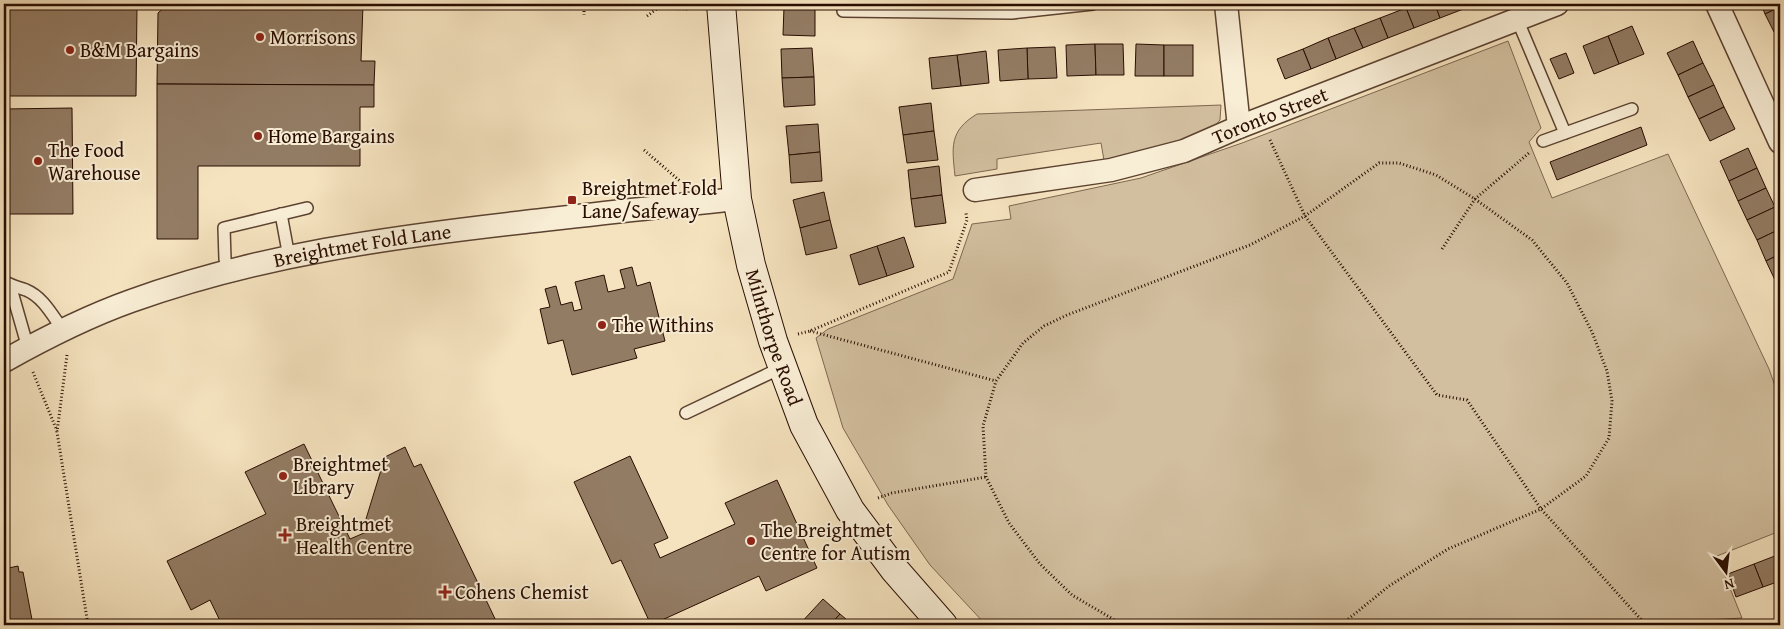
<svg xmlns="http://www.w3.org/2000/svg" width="1784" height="629" viewBox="0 0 1784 629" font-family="'Gentium Book Plus',serif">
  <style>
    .green { fill: #d2bf9f; stroke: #7e6650 }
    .building { fill: #937c64; stroke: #290d01 }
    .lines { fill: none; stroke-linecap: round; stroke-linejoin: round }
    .lane-casing { stroke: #5c4230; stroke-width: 14 }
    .street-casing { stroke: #5c4230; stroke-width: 25 }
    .secondary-casing { stroke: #290d01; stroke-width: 30 }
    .path { stroke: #290d01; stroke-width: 3; stroke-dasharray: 1 2.5; stroke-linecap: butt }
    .lane { stroke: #f8edd5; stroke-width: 11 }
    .street { stroke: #f8edd5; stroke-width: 22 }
    .secondary { stroke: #f8edd5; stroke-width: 28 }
    .poi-dot { fill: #8f2418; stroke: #f8edd5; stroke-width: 2 }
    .labels { text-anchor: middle; stroke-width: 4; stroke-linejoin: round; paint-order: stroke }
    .poi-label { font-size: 20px; fill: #290d01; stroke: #f8edd5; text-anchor: start }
    .street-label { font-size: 20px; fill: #290d01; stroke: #f8edd5 }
  </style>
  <rect width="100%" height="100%" fill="#f5e3bf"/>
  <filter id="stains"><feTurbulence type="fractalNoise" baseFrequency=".004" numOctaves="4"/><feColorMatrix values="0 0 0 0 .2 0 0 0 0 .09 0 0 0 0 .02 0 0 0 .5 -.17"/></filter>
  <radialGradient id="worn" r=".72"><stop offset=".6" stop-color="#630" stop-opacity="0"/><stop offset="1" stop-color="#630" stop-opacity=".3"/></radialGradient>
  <!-- green -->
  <g class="green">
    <path d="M1508,41L1541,128L1529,142L1552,198L1668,154L1769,369L1780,400V531L1717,556L1742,618L1655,623L1642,625H986L930,565L888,505L843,428L816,338L828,329L953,279L972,224L1011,219L1009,206L1141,178L1242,143Z"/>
    <path d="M1221,105L1220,120L1211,131L1105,166L1101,143L997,159V169L955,176C952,147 949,131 977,114Z"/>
  </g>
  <!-- building -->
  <g class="building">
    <path d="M4,4H137L136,96H4Z"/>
    <path d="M168,4H363L361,61H375L374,85L157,84L158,13Z"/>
    <rect x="784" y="4" width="31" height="3"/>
    <path d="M1417,4H1435L1440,18L1414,28L1406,8Z"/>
    <path d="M1435,4H1465L1466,8L1440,18Z"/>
    <path d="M1761,4H1780V7L1765,14Z"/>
    <path d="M784,7H815V36L783,35Z"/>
    <path d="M1780,7V29L1774,32L1765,14Z"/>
    <path d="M1406,8L1414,28L1388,38L1380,18Z"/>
    <path d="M1380,18L1388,38L1363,48L1354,28Z"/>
    <path d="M1632,26L1644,54L1619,64L1608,36Z"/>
    <path d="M1354,28L1363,48L1336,59L1328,38Z"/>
    <path d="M1608,36L1619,64L1594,74L1583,46Z"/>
    <path d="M1328,38L1336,59L1311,69L1303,49Z"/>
    <path d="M1693,41L1703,63L1678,75L1667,53Z"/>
    <path d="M1095,44L1096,75L1067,76L1066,45Z"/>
    <path d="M1095,44H1123L1124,75H1096Z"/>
    <path d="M1136,44L1164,45V76H1135Z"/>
    <rect x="1164" y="45" width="29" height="31"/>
    <path d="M1055,47L1057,78L1028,79L1027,48Z"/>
    <path d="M812,48L814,77L782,78L781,49Z"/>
    <path d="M1027,48L1028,79L1000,81L998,50Z"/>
    <path d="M1303,49L1311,69L1285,79L1277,59Z"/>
    <path d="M986,51L989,83L961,86L957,55Z"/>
    <path d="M1566,53L1574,73L1559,79L1550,59Z"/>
    <path d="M957,55L961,86L932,89L929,58Z"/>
    <path d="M1703,63L1714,85L1688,97L1678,75Z"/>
    <path d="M814,77L815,105L784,107L782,78Z"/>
    <path d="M157,84L374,85V107H360V166H198V239H157Z"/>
    <path d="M1714,85L1724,107L1699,119L1688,97Z"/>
    <path d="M931,103L934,131L903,135L899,107Z"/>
    <path d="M1724,107L1735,129L1710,141L1699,119Z"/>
    <path d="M72,108L73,214H4V109Z"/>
    <path d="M818,124L820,152L789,155L786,126Z"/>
    <path d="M1641,127L1647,145L1557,180L1550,162Z"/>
    <path d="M934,131L938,160L907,163L903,135Z"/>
    <path d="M1748,148L1757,168L1729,181L1720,161Z"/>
    <path d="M820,152L822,181L791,183L789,155Z"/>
    <path d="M939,166L942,195L911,199L908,170Z"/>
    <path d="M1757,168L1766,188L1738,201L1729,181Z"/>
    <path d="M1766,188L1775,207L1747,220L1738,201Z"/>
    <path d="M824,192L830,220L800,228L793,200Z"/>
    <path d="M942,195L946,223L915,227L911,199Z"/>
    <path d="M1775,207L1780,218V229L1757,240L1747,220Z"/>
    <path d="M830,220L837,248L806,255L800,228Z"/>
    <path d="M1780,229V254L1766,261L1757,240Z"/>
    <path d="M904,237L914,267L887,276L877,246Z"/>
    <path d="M877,246L887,276L859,285L850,255Z"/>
    <path d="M1780,254V278L1775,280L1766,261Z"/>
    <path d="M632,267L637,286L650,282L665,341L634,349L637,358L572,375L563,340L548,344L540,309L550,307L545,289L556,286L561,305L572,302L574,311L582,309L575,282L604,275L608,292L625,288L620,270Z"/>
    <path d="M304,444L350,539L371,530L366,519L385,457L405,447L414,467L421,464L498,625H434L431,619L417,625H222L210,600L191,610L167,561L266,514L245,472Z"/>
    <path d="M630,456L668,538L654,544L660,558L735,524L725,503L777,480L817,568L766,591L759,576L651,625L621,560L612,564L574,482Z"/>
    <path d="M1780,554V581L1763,587L1754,564Z"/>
    <path d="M1754,564L1763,587L1736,597L1728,574Z"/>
    <path d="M18,566L19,572H23L33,625H4V569Z"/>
    <path d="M823,599L840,614L830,625H799Z"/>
    <path d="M840,614L853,625H830Z"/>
  </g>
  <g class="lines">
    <!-- lane casing -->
    <g class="lane-casing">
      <g id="lane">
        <path d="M843,11L1012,13L1093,4"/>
        <path d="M1517,19L1565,133"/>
        <path d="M1543,141L1632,109"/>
        <path d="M281,214L289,257"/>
        <path d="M228,271L225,259L224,228L307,208"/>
        <path d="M4,281C11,286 18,287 26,290C43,297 52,315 63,330"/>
        <path d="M10,285L28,348"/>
        <path d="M686,413L783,367"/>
      </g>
    </g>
    <!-- street casing -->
    <g class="street-casing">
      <g id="street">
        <path d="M1226,4L1239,127"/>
        <path d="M1717,4L1780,142"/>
        <path id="s1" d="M975,190L1111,170L1184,151L1239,127L1557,4"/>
        <path id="s2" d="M4,361C45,338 86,317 131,301C258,255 392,237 525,222C596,214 666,206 737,199"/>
      </g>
    </g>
    <!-- secondary casing -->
    <g class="secondary-casing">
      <g id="secondary">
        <path id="s3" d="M721,4L737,199L751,265L773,341L804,425L850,510L894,569L943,625"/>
      </g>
    </g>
    <!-- path -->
    <g class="path">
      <path d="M584,4V15"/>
      <path d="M647,16L658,8L688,9"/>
      <path d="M1270,140L1305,216L1437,395L1467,400L1541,509L1646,625"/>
      <path d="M644,150L680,181"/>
      <path d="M1442,249L1475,199L1529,153"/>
      <path d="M810,331L996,381"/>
      <path d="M798,334L810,331L949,272L967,220L966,213"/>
      <path d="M67,355L57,432L88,625"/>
      <path d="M33,372L57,431"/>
      <path d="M878,498L892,493L986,477"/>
      <path d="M1123,625L1072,595L1040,564L1009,523L986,477L983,426L996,381L1023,343L1044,326L1067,315L1250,245L1305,216L1379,163H1399L1436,175L1475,199L1532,240L1567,283L1592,332L1607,371L1612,401L1609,438L1586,476L1541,509L1448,549L1389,586L1341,625"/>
    </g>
    <!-- lane -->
    <use href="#lane" class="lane"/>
    <!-- street -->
    <use href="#street" class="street"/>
    <!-- secondary -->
    <use href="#secondary" class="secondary"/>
  </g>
  <!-- markers -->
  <g class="poi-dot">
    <circle cx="260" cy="37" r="5"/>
    <circle cx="70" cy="50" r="5"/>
    <circle cx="258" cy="136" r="5"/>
    <circle cx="38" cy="161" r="5"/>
    <rect x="567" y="195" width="10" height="10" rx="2.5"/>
    <circle cx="602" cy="325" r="5"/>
    <circle cx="283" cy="476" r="5"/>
    <path d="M282.5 527.5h5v5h5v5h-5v5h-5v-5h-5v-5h5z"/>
    <circle cx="751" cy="541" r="5"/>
    <path d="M442.5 584.5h5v5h5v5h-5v5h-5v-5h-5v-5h5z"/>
  </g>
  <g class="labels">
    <!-- poi labels -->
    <g class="poi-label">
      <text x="270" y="44">Morrisons</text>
      <text x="80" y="57">B&amp;M Bargains</text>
      <text x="268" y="143">Home Bargains</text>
      <text x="48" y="157">The Food<tspan x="48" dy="23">Warehouse</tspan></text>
      <text x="582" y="195">Breightmet Fold<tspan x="582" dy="23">Lane/Safeway</tspan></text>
      <text x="612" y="332">The Withins</text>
      <text x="293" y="471">Breightmet<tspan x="293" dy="23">Library</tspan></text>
      <text x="296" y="531">Breightmet<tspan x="296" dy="23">Health Centre</tspan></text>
      <text x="761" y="537">The Breightmet<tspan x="761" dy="23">Centre for Autism</tspan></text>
      <text x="455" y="599">Cohens Chemist</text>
    </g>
    <!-- street labels -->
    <g class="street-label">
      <text dy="7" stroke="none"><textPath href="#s1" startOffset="306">Toronto Street</textPath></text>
      <text dy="7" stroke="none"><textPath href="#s2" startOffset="379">Breightmet Fold Lane</textPath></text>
      <text dy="7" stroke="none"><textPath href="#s3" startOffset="339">Milnthorpe Road</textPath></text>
    </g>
  </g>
  <!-- margin -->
  <rect width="1784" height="629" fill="none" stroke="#f5e3bf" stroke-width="20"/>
  <rect x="5" y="5" width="1774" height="619" fill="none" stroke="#290d01" stroke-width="2.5"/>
  <rect x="10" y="10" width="1764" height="609" fill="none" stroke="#290d01"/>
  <!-- north arrow -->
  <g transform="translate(1726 572) rotate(165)" stroke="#f8edd5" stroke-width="4" paint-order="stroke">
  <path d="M0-4L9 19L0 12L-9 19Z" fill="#290d01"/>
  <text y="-8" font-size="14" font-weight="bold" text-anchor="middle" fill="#290d01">N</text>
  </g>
  <rect width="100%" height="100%" filter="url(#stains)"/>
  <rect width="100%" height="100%" fill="url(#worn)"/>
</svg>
